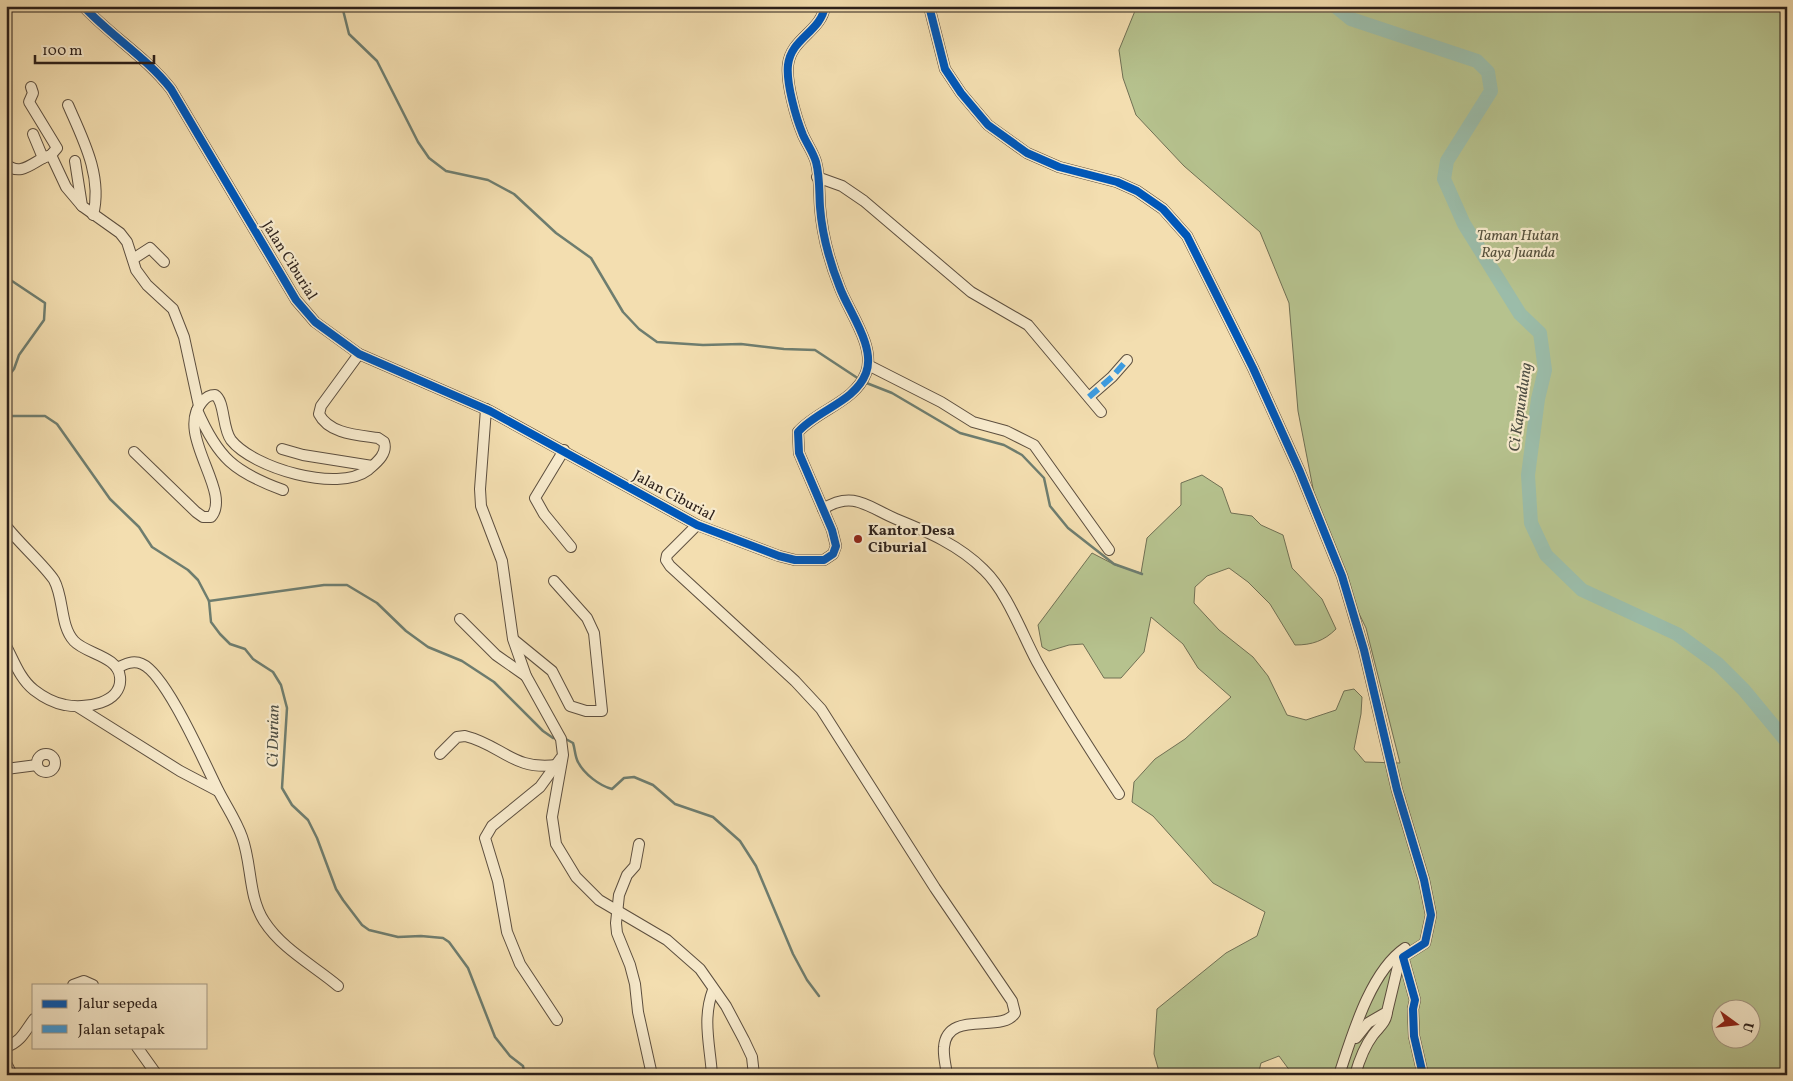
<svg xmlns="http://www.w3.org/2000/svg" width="1793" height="1081" viewBox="0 0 1793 1081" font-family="Vollkorn,serif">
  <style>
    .green { fill: #b6c28e; stroke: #707054; fill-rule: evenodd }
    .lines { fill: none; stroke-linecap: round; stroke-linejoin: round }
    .stream { stroke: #6e7d6f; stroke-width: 2.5 }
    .river { stroke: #9bbca9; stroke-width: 14 }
    .minor-casing { stroke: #5d4f3f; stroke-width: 12 }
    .minor { stroke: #f7eacc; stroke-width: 10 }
    .quiet { stroke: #3d9bdf; stroke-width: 6; stroke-dasharray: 12 6; stroke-linecap: butt }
    .cycleway-casing { stroke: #f7eacc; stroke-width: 11 }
    .cycleway { stroke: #0057b8; stroke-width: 8 }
    .poi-dot { fill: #8f2418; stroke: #f7eacc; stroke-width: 2 }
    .labels { text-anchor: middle; stroke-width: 4.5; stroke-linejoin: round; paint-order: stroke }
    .park-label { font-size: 15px; font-style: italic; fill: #55503c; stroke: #f7eacc }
    .street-label { font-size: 15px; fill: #2b1f19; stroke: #f7eacc }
    .poi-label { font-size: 15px; font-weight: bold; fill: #2b1f19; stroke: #f7eacc; text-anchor: start }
    .water-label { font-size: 16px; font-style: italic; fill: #4d4e44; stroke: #f7eacc }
  </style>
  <rect width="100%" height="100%" fill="#f3deb0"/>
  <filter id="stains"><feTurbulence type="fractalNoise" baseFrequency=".004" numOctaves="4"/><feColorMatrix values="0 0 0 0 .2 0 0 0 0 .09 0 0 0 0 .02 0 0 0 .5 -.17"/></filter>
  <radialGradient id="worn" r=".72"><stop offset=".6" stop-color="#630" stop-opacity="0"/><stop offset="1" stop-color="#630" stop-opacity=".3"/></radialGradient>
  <!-- green -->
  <path class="green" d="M1137,6H1781L1787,16V1075H1293L1279,1056L1261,1063L1258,1075H1160L1154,1054L1157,1009L1226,953L1257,936L1265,912L1213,883L1153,816L1132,802L1134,782L1155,759L1185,739L1231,697L1198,668L1183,644L1151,617L1144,652L1121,678H1104L1083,644L1069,645L1049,651L1042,647L1038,625L1092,553L1115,565L1141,573L1147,538L1181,505V483L1202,475L1222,488L1231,513L1252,516L1261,525L1283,535L1292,568L1322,599L1336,629C1324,641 1312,645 1295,645L1270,604L1248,582L1229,568L1207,576L1195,587L1194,603L1219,630L1253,657L1268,676L1287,715L1306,720L1336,710L1344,691L1354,689L1362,697L1361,714L1354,749L1365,762L1400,763L1366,628L1339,572L1317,509L1298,411L1289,303L1260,232L1184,166L1136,115L1123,78L1119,50ZM1720,1008H1750V1038H1720Z"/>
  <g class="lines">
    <!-- stream -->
    <g class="stream">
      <path d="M342,6L349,34L377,61L418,142L429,158L446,171L488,180L514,194L556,233L591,258L623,312L639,329L657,342L703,345L741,344L784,349L815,350L859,379"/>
      <path d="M6,277L45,303L44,320L19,355L14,369L6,379"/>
      <path d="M864,382L892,393L960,433L1004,445L1022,455L1044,478L1050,506L1068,528L1114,564L1142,574"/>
      <path d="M6,416H45L57,424L110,499L139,527L152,547L188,570L198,580L209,601L211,622L220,634L230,644L245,649L253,659L273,672L281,685L287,708L282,788L292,805L308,820L317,838L336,889L343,900L362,925L369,930L398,937L421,936L443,938L449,942L468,968L495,1037L510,1056L523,1066L525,1075"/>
      <path d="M209,601L324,585H347L377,603L406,631L428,647L462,661L494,682L543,731L553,738H558"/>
      <path d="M564,738L573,743C575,749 575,757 578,762C584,774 600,786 612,789L624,778L634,777L653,785L675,804L713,817L740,841L756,866L793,954L807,980L819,996"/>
    </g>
    <!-- river -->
    <path class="river" d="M1335,6L1351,19L1477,61L1488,72L1491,91L1447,161L1444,179L1464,224L1520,314L1540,333L1545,370L1538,399L1528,475L1531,523L1546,555L1582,590L1677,634L1718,664L1744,690L1787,742"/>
    <!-- minor casing -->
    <g class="minor-casing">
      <g id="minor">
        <path d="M83,6C111,36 146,57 171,89L296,300L315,322L359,354L490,411L697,525L779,556L795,560H824L833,554L836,546L832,530L799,453L798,432C817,410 855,402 866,373C876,347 849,312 840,288C830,263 822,234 820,207C819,193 820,177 816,162C813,152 807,144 803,135C796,118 786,83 788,65C791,38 821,32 825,6"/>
        <path d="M929,6L945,69L961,93L988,125L1027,153L1059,167L1117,182L1137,191L1163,209L1187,236L1253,368L1300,472L1342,576L1364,650L1397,790L1424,880L1431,915L1425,943L1403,957L1415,1000L1413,1009L1414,1036L1423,1075"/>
        <path d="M31,87L33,93L29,102L57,148L51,155"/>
        <path d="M68,105C83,139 103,177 93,215"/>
        <path d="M33,134L43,158L51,155L66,187L82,206"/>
        <path d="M75,161L82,206L120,233L127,242L136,270L147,285L173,309L184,337L199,406"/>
        <path d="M6,164C19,176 30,165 43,158"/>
        <path d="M817,177L842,186L864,201L971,292L1028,325L1101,412"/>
        <path d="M133,259L150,248L164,262"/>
        <path d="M868,365L941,402L973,422L1006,431L1034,445L1109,550"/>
        <path d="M1089,397L1112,377L1127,360"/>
        <path d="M486,409L480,489L481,506L502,561L513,639L526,676L561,739L563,755L552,817L556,844L576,877L599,900L667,940L700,969L726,1006L744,1040L752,1057L754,1075"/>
        <path d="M197,410C218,458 234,472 283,490"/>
        <path d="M282,449L303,455L372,466"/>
        <path d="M564,450L535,498L544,514L571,547"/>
        <path d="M134,452L196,512L203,517H211C233,492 174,434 202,402C206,397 209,395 215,395C225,401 222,428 231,440C253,468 338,493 368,470C376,463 388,454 384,442L378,438C358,435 329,434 319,414L321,406L359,354"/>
        <path d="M823,509C853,490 868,507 896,519C928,532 959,545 984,570C1007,592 1022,634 1037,662C1062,707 1091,751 1119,794"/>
        <path d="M697,525L667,555L666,560L670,566L795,681L821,709L935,888L1012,1001L1015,1013C1002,1034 947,1009 944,1047C943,1056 946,1066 947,1075"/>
        <path d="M6,526C19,543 44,565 54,580C64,598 60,626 74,641C86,654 118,656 120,677C123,704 84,709 65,705C54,703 43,697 34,690C20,679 14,661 6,646"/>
        <path d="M460,619L496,655L526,676"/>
        <path d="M514,640L552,671L570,706L586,711H602L594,633L587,618L554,581"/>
        <path d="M117,668C125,664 133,660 142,664C166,674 205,764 218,790C226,806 236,820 242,837C252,864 248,896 264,921C282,949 313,965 338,986"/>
        <path d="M78,707L180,771L218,791"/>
        <circle cx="46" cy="763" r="9"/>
        <path d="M440,754L457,737L465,736C502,745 513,771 557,765"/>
        <path d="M6,769L37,765"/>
        <path d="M639,844L635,866L627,875L619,895L616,923L617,933L630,965L635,984L638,1012L652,1075"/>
        <path d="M73,985L84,981L93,985"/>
        <path d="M557,1020L520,964L507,932L498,881L485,838L492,826L540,787L561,758"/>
        <path d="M1356,1038L1368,1023L1387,1012L1399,962L1403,957"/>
        <path d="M6,1047C21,1042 25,1031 34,1019"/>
        <path d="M137,1047L157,1075"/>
        <path d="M6,1063L12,1075"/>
        <path d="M712,1075C710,1045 702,1019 713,990"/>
        <path d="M1339,1075C1352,1036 1370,972 1405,948"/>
        <path d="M1355,1075C1359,1061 1364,1047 1373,1035C1379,1027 1386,1023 1387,1012"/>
      </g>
    </g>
    <!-- minor -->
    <use href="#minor" class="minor"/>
    <!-- quiet -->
    <path class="quiet" d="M1089,397L1112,377L1127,360"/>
    <!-- cycleway casing -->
    <g class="cycleway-casing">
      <g id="cycleway">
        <path d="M83,6C111,36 146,57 171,89L296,300L315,322L359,354L490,411L697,525L779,556L795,560H824L833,554L836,546L832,530L799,453L798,432C817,410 855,402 866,373C876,347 849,312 840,288C830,263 822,234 820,207C819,193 820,177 816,162C813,152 807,144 803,135C796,118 786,83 788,65C791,38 821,32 825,6"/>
        <path d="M929,6L945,69L961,93L988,125L1027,153L1059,167L1117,182L1137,191L1163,209L1187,236L1253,368L1300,472L1342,576L1364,650L1397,790L1424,880L1431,915L1425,943L1403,957L1415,1000L1413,1009L1414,1036L1423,1075"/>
      </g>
    </g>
    <!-- cycleway -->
    <use href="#cycleway" class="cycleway"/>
  </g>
  <!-- markers -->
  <circle class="poi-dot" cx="858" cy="539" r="5"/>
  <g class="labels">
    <!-- park labels -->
    <g class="park-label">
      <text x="1518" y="240">Taman Hutan<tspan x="1518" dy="17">Raya Juanda</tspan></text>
    </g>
    <!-- street labels -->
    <g class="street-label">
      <text transform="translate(290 260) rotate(58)" y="5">Jalan Ciburial</text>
      <text transform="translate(674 495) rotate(28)" y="5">Jalan Ciburial</text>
    </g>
    <!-- poi labels -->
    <g class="poi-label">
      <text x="868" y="535">Kantor Desa<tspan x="868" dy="17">Ciburial</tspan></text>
    </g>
    <!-- water labels -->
    <g class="water-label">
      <text transform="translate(1519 407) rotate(-82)" y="6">Ci Kapundung</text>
      <text transform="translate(272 736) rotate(-89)" y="6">Ci Durian</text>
    </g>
  </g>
  <!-- margin -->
  <rect width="1793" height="1081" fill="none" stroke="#f3deb0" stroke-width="25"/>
  <rect x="8" y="8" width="1778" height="1066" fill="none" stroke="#2b1f19" stroke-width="2.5"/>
  <rect x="12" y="12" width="1768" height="1056" fill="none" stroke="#2b1f19"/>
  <!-- legend -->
  <rect x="32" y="984" width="175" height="65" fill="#f7eacc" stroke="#a59984"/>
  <rect x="42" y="1000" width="25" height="8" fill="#0057b8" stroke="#a59984"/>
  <text x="78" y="1008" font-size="15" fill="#2b1f19">Jalur sepeda</text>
  <rect x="42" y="1025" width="25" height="8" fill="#3d9bdf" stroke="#a59984"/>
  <text x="78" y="1034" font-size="15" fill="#2b1f19">Jalan setapak</text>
  <!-- north arrow -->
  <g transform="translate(1736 1024) rotate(105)"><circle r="24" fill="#f7eacc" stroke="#a59984"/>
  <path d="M0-4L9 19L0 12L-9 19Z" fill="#8f2418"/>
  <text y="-8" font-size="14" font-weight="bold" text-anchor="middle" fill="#2b1f19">U</text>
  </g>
  <!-- scale -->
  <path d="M35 55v8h119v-8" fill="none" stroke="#2b1f19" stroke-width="2.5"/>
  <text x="42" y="55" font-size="15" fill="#2b1f19" stroke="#f7eacc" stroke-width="4" paint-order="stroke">100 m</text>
  <rect width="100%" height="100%" filter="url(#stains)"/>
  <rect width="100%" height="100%" fill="url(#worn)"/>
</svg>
